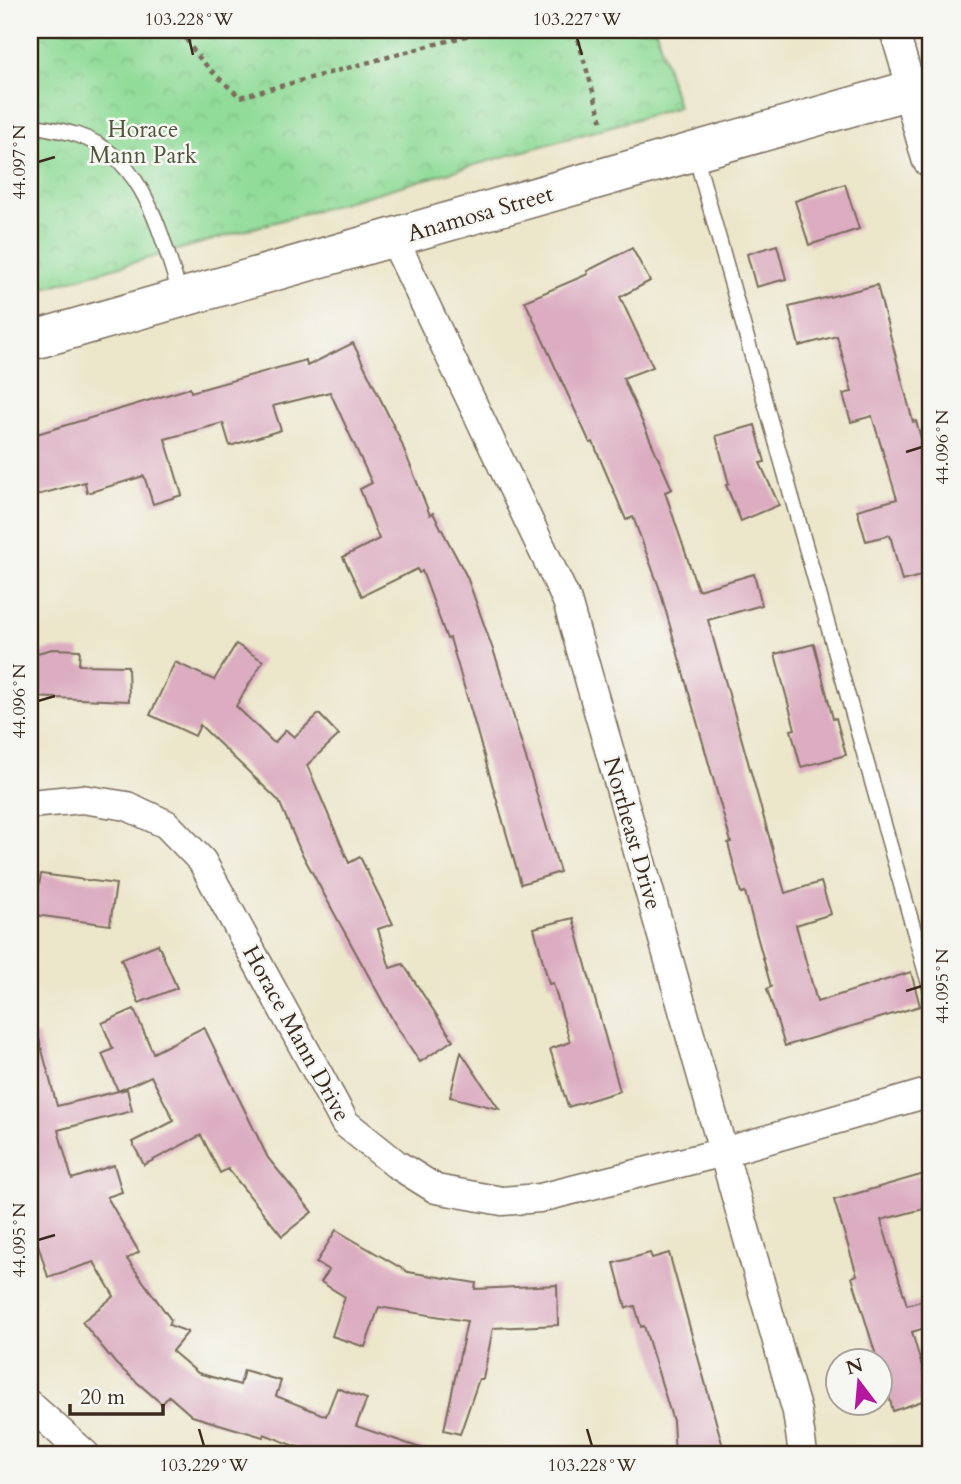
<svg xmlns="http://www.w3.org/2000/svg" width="961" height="1484" viewBox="0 0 961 1484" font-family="Cardo,serif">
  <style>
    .park { fill: url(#park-crowns); stroke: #66835b; stroke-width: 2 }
    .building { fill: #dcadc1 }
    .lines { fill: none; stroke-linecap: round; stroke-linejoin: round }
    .lane-casing { stroke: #796c5b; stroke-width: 17 }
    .street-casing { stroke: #796c5b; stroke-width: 31 }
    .secondary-casing { stroke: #796c5b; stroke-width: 41 }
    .path { stroke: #796c5b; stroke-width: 4.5; stroke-dasharray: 5 5; stroke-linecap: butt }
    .lane { stroke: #fff; stroke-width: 14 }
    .street { stroke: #fff; stroke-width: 28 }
    .secondary { stroke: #fff; stroke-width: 38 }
    .ticks { fill: none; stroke: #3b2a1e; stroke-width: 2.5 }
    .labels { text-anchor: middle; stroke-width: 5; stroke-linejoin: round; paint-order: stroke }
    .park-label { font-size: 23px; fill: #50563c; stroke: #f6f6f2 }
    .street-label { font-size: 23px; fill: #3b2a1e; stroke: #f6f6f2 }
    .neatline { fill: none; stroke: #3b2a1e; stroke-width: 2.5 }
    .ticks-label { font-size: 18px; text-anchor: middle; fill: #3b2a1e }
  </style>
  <defs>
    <pattern id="park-crowns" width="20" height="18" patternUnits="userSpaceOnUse" patternTransform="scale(1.75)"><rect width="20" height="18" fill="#90dc98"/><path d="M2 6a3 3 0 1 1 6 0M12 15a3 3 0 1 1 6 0" fill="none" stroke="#7dbd83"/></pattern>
  </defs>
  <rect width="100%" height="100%" fill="#f6f6f2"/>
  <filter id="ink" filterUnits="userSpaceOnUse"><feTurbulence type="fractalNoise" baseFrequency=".0143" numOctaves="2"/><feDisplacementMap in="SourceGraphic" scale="14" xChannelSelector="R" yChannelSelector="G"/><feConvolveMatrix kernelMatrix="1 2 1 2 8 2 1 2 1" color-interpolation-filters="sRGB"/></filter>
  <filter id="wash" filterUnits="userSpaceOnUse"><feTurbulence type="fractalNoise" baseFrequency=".00686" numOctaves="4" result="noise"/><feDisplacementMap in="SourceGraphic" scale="28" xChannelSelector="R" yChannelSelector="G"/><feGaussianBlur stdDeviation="1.57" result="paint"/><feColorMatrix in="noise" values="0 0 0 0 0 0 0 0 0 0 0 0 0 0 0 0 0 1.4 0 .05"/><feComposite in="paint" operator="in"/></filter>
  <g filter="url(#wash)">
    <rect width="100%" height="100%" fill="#ece6cb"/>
    <!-- park -->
    <path class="park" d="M30,30H656L678,107L30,292Z"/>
    <g id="blocks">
      <!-- building -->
      <g class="building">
        <path d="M845,184L859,229L809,245L795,201Z"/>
        <path d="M777,245L786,279L756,287L747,254Z"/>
        <path d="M632,248L650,281L620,297L653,367L623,378L672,489L665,492L698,590L754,574L762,605L708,620L785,893L821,882L831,914L796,925L817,1002L911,972L920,1006L785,1046L767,989L771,987L745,892L741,893L728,843L731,842L659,587L633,517L626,520L593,442L590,443L525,301L588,274L587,271Z"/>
        <path d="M877,285L913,422L916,421L931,472V573L902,581L890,535L866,541L857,510L897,499L872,416L851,422L843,394L852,392L837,336L799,346L789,307Z"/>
        <path d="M353,343L399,437L430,515L433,513L467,577L497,661L560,872L521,884L450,638L447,639L422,571L419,573L417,569L362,596L343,557L379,539L360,489L372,483L330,392L273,406L281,430L230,446L223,423L165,439L182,495L153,504L144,476L87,493L85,482L30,497V436L190,388L191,392L306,360L307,366Z"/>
        <path d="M755,425L765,462L760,463L779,505L741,521L726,485L729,484L716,436Z"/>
        <path d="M236,644L263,661L236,706L274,743L286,730L294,737L319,714L339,735L307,765L349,863L360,857L393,924L378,929L390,968L403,964L453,1040L420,1062L395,1024L339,922L300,850L279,801L200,725L195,736L150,715L175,662L214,680Z"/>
        <path d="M814,644L833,719L836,718L846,755L801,767L791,730L795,729L775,654Z"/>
        <path d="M52,649L80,650L79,665L128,666L129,701L30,697V655Z"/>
        <path d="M41,874L116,884L110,925L34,915Z"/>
        <path d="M573,918L620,1091L568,1107L550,1049L570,1042L553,983L549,984L534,928Z"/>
        <path d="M158,944L177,988L139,1003L121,959Z"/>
        <path d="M134,1009L153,1053L204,1027L268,1158L312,1212L282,1236L228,1169L220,1173L201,1135L144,1165L132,1142L174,1121L151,1076L118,1091L102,1054L113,1049L102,1023Z"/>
        <path d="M38,1035L57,1106L127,1089L132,1111L58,1130L72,1179L114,1165L122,1192L107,1197L139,1252L127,1259L171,1320L169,1325L188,1332L172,1351L198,1373L240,1385L244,1370L281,1381L276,1396L326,1416L337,1388L367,1399L356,1426L426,1450L425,1454H316L264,1434L263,1437L192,1416L169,1396L162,1404L116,1364L82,1322L114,1296L94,1262L48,1277L30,1218V1036Z"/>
        <path d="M461,1052L499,1109L450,1097Z"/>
        <path d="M931,1172V1207L881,1220L907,1305L931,1298V1326L912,1332L931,1398L893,1411L880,1362H878L852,1277L857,1275L834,1200Z"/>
        <path d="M336,1230L408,1272L476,1283L475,1289L557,1285L558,1325L493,1328L483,1379H479L460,1434L444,1430L467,1321L379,1307L365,1347L332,1336L345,1297L321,1282L329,1270L316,1263Z"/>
        <path d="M650,1253L652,1258L669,1253L725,1454H675L673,1421L644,1326L641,1327L635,1306L626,1308L614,1263Z"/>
      </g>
    </g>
  </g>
  <g filter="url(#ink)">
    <use href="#blocks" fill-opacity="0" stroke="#796c5b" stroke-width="2"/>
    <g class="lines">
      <!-- lane casing -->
      <g class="lane-casing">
        <g id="lane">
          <path d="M30,125C45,128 62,130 77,135C146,157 161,237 181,296"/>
          <path d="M695,154L931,991"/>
        </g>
      </g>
      <!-- street casing -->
      <g class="street-casing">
        <g id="street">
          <path d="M894,30L912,90"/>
          <path d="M393,237L567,601L797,1412L803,1454"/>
          <path d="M30,804L82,799L127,806L166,824L202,861L345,1123L396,1164L436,1189L502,1201L540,1198L724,1152L931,1092"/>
          <path d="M30,1405L85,1454"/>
        </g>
      </g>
      <!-- secondary casing -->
      <g class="secondary-casing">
        <g id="secondary">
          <path d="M912,90L931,158"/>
          <path d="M30,341L931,84"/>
        </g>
      </g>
      <!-- path -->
      <g class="path">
        <path d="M182,30C193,57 219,78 240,97L488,30"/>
        <path d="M575,30L602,122"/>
      </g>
      <!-- lane -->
      <use href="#lane" class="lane"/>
      <!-- street -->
      <use href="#street" class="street"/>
      <!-- secondary -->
      <use href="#secondary" class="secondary"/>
    </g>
  </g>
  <!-- ticks -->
  <path class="ticks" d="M189,38L193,55M577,38L582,55M38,162L55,157M906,452L922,447M38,701L55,696M906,991L922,986M38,1240L55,1235M199,1429L204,1446M587,1429L592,1446"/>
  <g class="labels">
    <!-- park labels -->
    <g class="park-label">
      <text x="143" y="137">Horace<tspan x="143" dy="26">Mann Park</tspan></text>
    </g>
    <!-- street labels -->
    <g class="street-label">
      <text transform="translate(480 213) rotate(-16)" y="8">Anamosa Street</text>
      <text transform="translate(633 833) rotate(74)" y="8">Northeast Drive</text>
      <text transform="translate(297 1033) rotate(61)" y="8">Horace Mann Drive</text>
    </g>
  </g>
  <!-- margin -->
  <rect width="961" height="1484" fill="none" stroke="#f6f6f2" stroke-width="77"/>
  <!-- north arrow -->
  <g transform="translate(859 1382) rotate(344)"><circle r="33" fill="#f6f6f2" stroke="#aba49d" stroke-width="2"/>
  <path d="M0-5L12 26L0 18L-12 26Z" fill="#b5179e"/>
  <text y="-10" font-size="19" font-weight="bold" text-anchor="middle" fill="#3b2a1e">N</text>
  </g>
  <!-- scale -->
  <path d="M70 1404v10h93v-10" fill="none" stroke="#3b2a1e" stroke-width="3.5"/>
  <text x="80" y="1404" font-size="21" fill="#3b2a1e" stroke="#f6f6f2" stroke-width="5" paint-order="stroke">20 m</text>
  <rect x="38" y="38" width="884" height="1408" class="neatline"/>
  <g class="ticks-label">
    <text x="189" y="25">103.228°W</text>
    <text x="577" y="25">103.227°W</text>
    <text transform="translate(19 162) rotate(-90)" y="6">44.097°N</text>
    <text transform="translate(942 447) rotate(-90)" y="6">44.096°N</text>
    <text transform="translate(19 701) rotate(-90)" y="6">44.096°N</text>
    <text transform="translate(942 986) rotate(-90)" y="6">44.095°N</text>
    <text transform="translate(19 1240) rotate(-90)" y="6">44.095°N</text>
    <text x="204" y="1471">103.229°W</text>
    <text x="592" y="1471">103.228°W</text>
  </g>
</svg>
